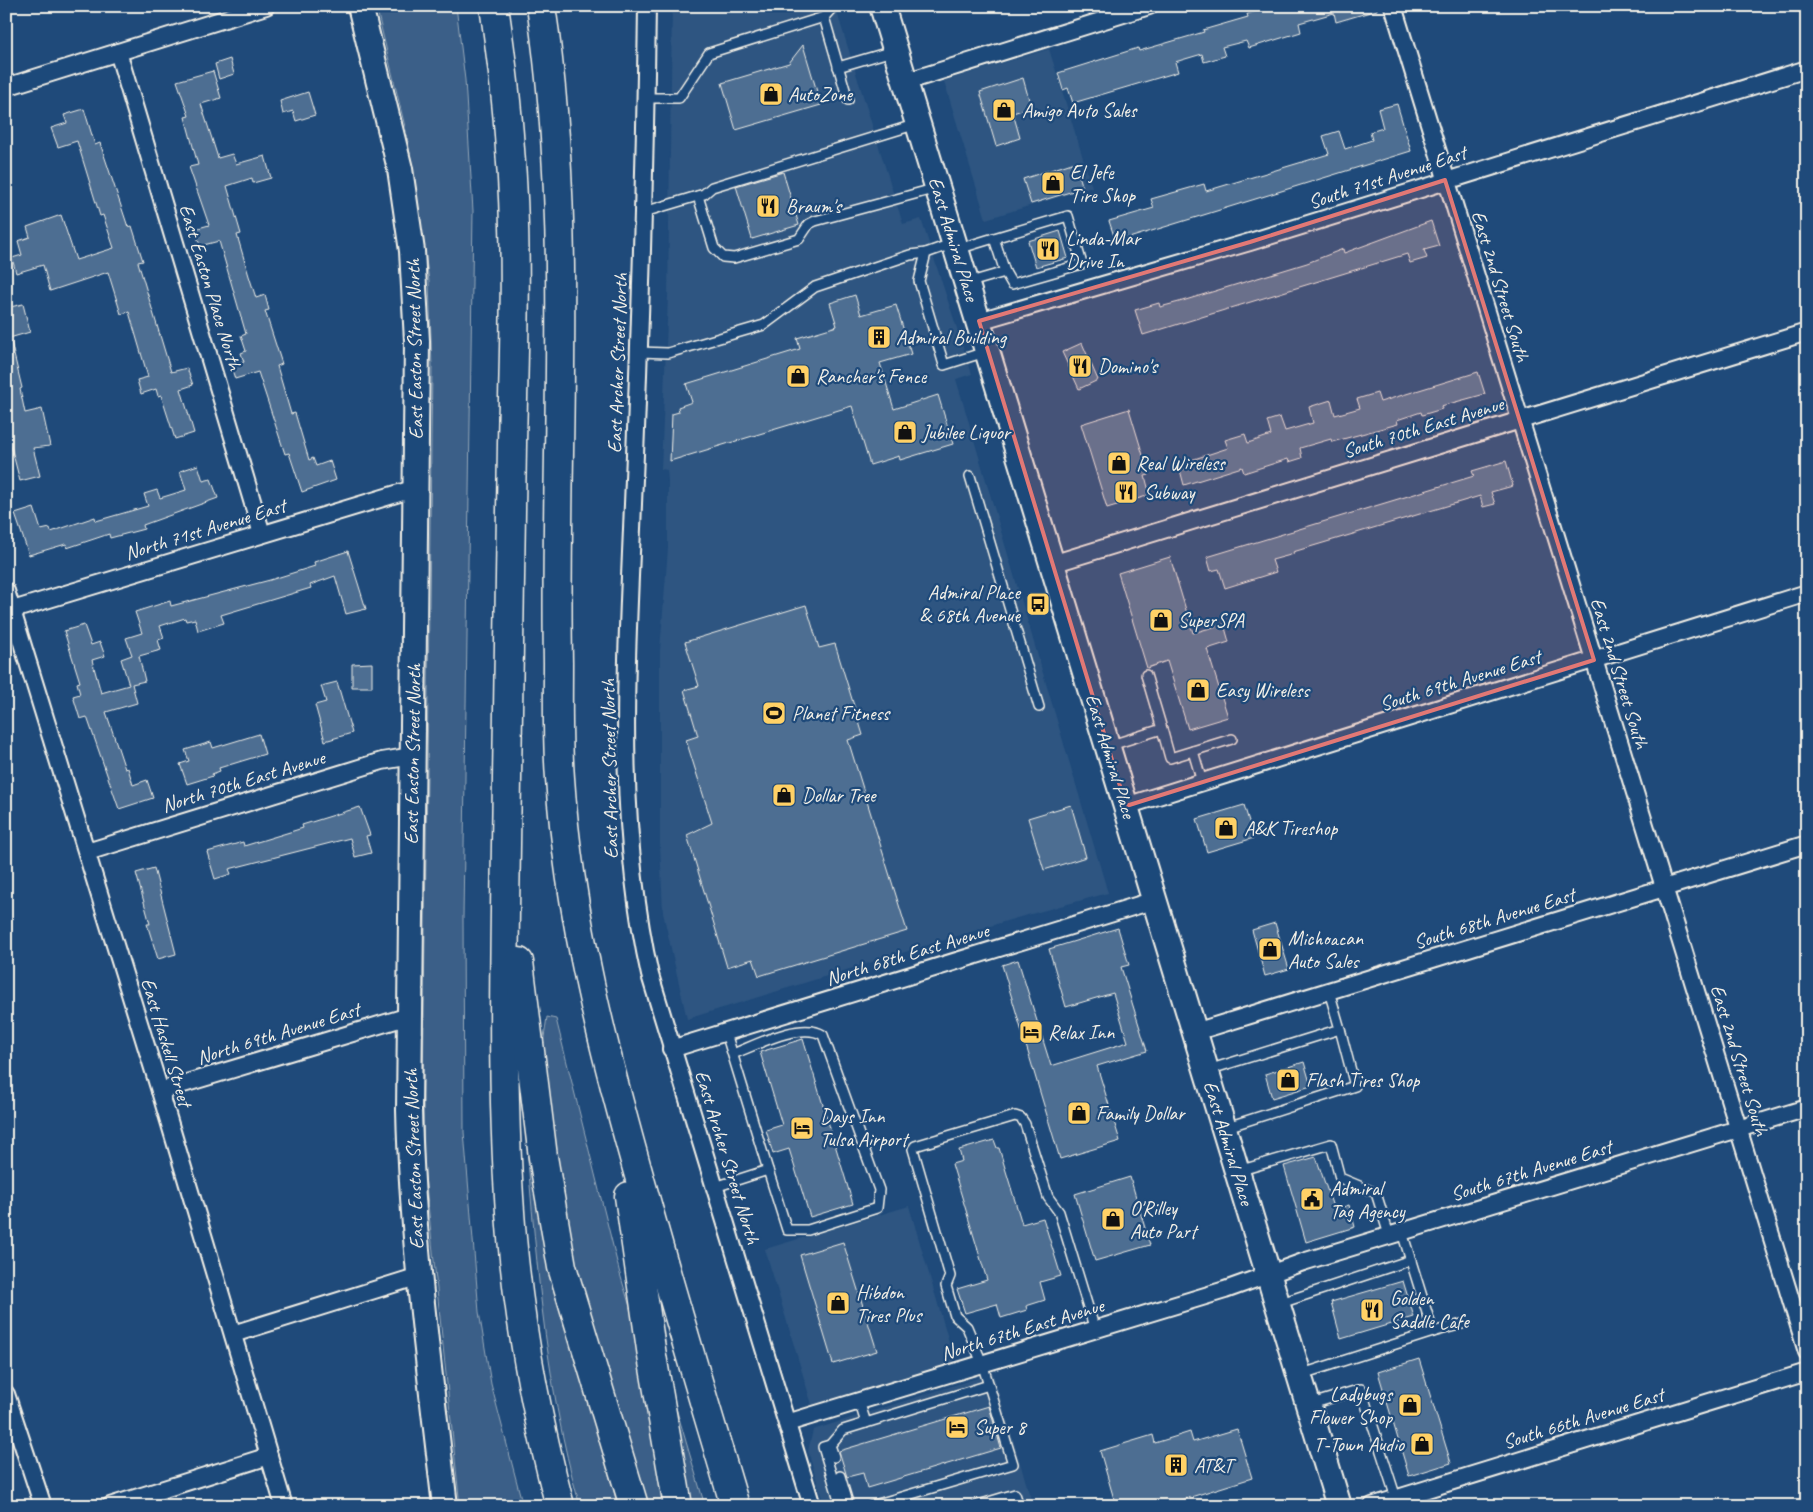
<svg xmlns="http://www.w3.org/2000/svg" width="1813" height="1512" viewBox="0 0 1813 1512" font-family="Caveat,sans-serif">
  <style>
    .built { fill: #2d5581 }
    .green { fill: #3a5f88; stroke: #97a8b8 }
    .building { fill: #4d6e92; stroke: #f4f1e8 }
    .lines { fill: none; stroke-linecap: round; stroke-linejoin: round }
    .lane-casing { stroke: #f4f1e8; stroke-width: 12 }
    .street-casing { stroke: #f4f1e8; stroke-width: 20 }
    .secondary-casing { stroke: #f4f1e8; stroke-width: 28 }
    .highway-casing { stroke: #f4f1e8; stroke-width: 31 }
    .lane { stroke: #1f4a7a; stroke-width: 9 }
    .street { stroke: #1f4a7a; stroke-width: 16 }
    .secondary { stroke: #1f4a7a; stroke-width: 24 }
    .highway { stroke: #1f4a7a; stroke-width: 28 }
    .marked { fill: #e27875; fill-opacity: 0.2; stroke: #e27875; stroke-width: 4; stroke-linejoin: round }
    .labels { text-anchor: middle; stroke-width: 4.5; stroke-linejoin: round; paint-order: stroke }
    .poi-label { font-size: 20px; fill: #f4f1e8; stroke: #1f4a7a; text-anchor: start }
    .street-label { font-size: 20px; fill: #f4f1e8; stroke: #1f4a7a }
  </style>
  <rect width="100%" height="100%" fill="#1f4a7a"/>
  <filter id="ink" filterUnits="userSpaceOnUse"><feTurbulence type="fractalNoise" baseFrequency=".02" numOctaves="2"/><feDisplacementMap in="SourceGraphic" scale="10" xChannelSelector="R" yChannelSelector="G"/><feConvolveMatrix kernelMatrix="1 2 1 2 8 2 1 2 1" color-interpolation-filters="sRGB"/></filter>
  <g filter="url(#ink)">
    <!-- built -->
    <g class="built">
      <path d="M672,6H835L903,224L921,219L972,374L956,379L1108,893L1013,919L687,1019L663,913L660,844V650L668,548V481L667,470L661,469L668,296Z"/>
      <path d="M1049,49L1092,187L986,219L944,81Z"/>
      <path d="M909,1206L955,1362L812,1405L765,1249Z"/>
      <path d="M993,1373L1033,1506H824L808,1451L813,1430Z"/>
    </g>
    <!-- green -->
    <g class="green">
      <path d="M376,6H456L465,80L473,211L463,918L464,1132L479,1312L491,1384L523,1506H460L424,1167L423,1095L432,367L429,281L415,182L406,131Z"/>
      <path d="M547,1017L556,1019L620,1274L644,1353L665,1506H640L572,1266L541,1058Z"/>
      <path d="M524,1111L564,1317L618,1506H580C543,1377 535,1244 524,1111Z"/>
      <path d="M671,1391L705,1506H687Z"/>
    </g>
    <!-- building -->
    <g class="building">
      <path d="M1275,6H1377V10L1336,22L1334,13L1299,23L1301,32L1249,48L1246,41L1222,47L1225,56L1204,62L1202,54L1175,62L1178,72L1073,103L1068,88L1063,90L1058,73L1138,48L1139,51L1204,32L1203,30L1248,17L1247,14Z"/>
      <path d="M803,45L821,105L736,130L722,83L789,63Z"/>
      <path d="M230,59L234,74L219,79L215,64Z"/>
      <path d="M213,71L221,98L201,104L218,158L232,154L236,164L265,156L271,178L253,183L252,178L227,186L241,234L237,235L249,276L256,298L265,295L269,310L265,311L282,364L277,366L291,414L295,413L309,460L313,458L316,466L330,461L336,480L302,492L289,453L285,454L258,372L235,379L231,366L244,362L241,353L246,351L241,336L246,334L219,241L200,246L195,229L209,225L189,167L198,165L185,117L189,116L177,81Z"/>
      <path d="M1023,78L1031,107L1013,113L1020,138L996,146L980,92Z"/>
      <path d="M308,92L315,115L296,121L293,111L283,114L280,101Z"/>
      <path d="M1397,104L1411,151L1116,242L1109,221L1154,208L1151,199L1204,184L1206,191L1329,154L1323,136L1339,131L1345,149L1372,140L1370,132L1383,128L1378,109Z"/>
      <path d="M84,109L95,145L100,143L128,227L132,226L143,261L138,262L171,372L187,368L193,385L181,389L194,433L175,439L161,395L158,396L156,389L141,394L137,380L148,377L129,312L121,314L108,272L50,291L43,265L16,273L12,258L22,255L18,241L30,237L27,227L61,215L76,260L114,248L103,215L100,216L77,141L58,147L51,128L67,123L64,115Z"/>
      <path d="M1075,162L1083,188L1031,204L1023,179Z"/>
      <path d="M783,172L799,225L752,239L736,186Z"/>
      <path d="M1431,221L1439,246L1424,250L1427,258L1410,263L1407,254L1143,335L1135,310L1159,303L1160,307L1179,302L1307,263L1343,249L1344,253Z"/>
      <path d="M1060,231L1068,258L1036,267L1028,241Z"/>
      <path d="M855,295L861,315L896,305L911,354L880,363L894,409L938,395L953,444L900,460L899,456L870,465L852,406L670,461L672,414L679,412L678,407L692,402L686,384L800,349L797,338L837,326L830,303Z"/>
      <path d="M23,304L30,332L6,339V308Z"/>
      <path d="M11,342L22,388L20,389L25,413L42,409L50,446L33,448L40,476L20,481L6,427V343Z"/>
      <path d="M1082,343L1098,380L1079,389L1062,352Z"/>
      <path d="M1478,372L1485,394L1441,406L1442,409L1422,415L1421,412L1397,420L1398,424L1332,442L1331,439L1300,448L1302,458L1289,462L1288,459L1244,473L1242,467L1184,485L1180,470L1187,468L1185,462L1228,448L1225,440L1245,434L1248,443L1271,435L1267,421L1280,417L1285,431L1313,423L1309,407L1331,400L1335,415L1360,408L1357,399L1377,393L1380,402Z"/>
      <path d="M1129,409L1149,475L1145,476L1150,495L1107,508L1081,424Z"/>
      <path d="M1506,461L1513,486L1491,492L1495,504L1483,507L1480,496L1293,552L1294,554L1272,560L1276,572L1225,588L1219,569L1211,571L1207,557L1474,476L1472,471Z"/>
      <path d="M198,465L203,481L211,479L218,498L143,525L144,529L110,538L109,534L67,548L66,544L29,555L15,514L34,508L41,530L50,528L51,532L95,517L96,521L148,506L144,494L157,490L160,498L186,490L180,471Z"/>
      <path d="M348,551L366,609L346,614L335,576L310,585L311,588L221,615L224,623L198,631L195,619L186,621L185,618L160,626L164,638L158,640L161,650L139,656L145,681L132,684L137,703L106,712L125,769L128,768L133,785L147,780L153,798L119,809L87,717L80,719L73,696L80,694L77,683L80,682L64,631L84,625L91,645L100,642L105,656L92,660L101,693L129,685L121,659L132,655L126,638L142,633L135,612L170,601L171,606L270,580L315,566L314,562Z"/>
      <path d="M1170,557L1193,633L1224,624L1229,642L1207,649L1228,717L1188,729L1167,661L1147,668L1118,573Z"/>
      <path d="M806,605L819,648L835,644L863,735L848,740L907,931L759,976L753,959L727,967L687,835L712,823L686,740L698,736L684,690L699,686L685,642Z"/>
      <path d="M372,663V687H352V664Z"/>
      <path d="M337,682L352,733L325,741L315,705L326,702L321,686Z"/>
      <path d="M259,734L265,754L219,768L220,771L212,774L213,776L187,784L180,764L189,761L185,750L211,742L213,748Z"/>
      <path d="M1071,805L1086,857L1044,870L1028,818Z"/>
      <path d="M1244,805L1254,838L1207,852L1197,819Z"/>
      <path d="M360,807L370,835L366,836L371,853L355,857L350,838L229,869L231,874L215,879L207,852L243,842L244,846L303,828L302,825Z"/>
      <path d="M154,868L176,954L158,959L147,924H150L136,873Z"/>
      <path d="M1275,923L1289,969L1265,976L1252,930Z"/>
      <path d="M1118,928L1129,965L1121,967L1147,1051L1097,1066L1120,1141L1060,1159L1002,965L1018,960L1051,1066L1128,1042L1113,993L1066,1007L1049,949Z"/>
      <path d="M803,1039L853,1204L810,1217L789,1149L773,1154L766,1130L782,1125L760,1052Z"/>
      <path d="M1304,1062L1311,1086L1272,1098L1265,1074Z"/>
      <path d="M994,1140L997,1148H999L1022,1224L1043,1218L1061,1276L1040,1282L1045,1300L1026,1306L1027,1310L1001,1318L997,1304L965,1313L957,1289L987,1280L952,1164L962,1161L959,1150Z"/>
      <path d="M1316,1157L1334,1210L1349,1205L1355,1227L1306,1242L1284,1166Z"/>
      <path d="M1130,1177L1150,1245L1095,1261L1075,1194Z"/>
      <path d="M843,1242L877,1351L833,1364L800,1255Z"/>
      <path d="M1403,1281L1414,1317L1341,1339L1331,1302Z"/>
      <path d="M1419,1359L1451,1463L1409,1476L1378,1372Z"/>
      <path d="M989,1406L1001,1448L867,1488L863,1473L847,1477L839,1451Z"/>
      <path d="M1237,1429L1252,1478L1162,1506H1116L1100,1451L1153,1435L1155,1443L1190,1432L1193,1442Z"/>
    </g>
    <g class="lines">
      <!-- lane casing -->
      <g class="lane-casing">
        <g id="lane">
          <path d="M834,6L824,17L848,100"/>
          <path d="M1102,6L1106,19"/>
          <path d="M838,67L896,50"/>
          <path d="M646,98H679L709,53L824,17"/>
          <path d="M698,196L714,248L723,257L734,258L799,239L809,224L815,221L937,188"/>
          <path d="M644,212L704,194L712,187L917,124"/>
          <path d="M1068,216L1082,264L1012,284L1005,272L994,238Z"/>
          <path d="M954,243L926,253L919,281L944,365L985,352"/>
          <path d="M958,249L994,238"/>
          <path d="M967,283L1005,272"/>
          <path d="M639,352L668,353L764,325L815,287L910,255L926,253"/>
          <path d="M970,476L1039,707"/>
          <path d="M1146,675L1162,729"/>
          <path d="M1108,746L1162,729L1170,758L1232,739"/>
          <path d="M1193,751L1202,782"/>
          <path d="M1329,991L1340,1029"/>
          <path d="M733,1054C756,1045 801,1021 823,1035L879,1190L877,1208L808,1230H787L768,1170"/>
          <path d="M1208,1070L1340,1029L1355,1086L1224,1128"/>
          <path d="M1238,1171L1331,1144L1340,1178L1376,1193L1389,1235"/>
          <path d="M715,1187L768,1170L726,1033"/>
          <path d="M1402,1232L1433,1332L1462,1324"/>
          <path d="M1278,1304L1411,1260"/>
          <path d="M1299,1375L1433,1332"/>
          <path d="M859,1401L866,1423"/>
          <path d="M1308,1405L1361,1389L1396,1498"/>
          <path d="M830,1445L823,1447L841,1506"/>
          <path d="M834,1457L830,1445L843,1430L989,1385"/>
          <path d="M840,1476L849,1506"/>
          <path d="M871,1506L1013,1464L982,1363L967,1327L955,1316L946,1286L950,1276L913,1149L915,1146L1015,1116L1021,1118L1025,1124L1048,1197L1059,1212L1095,1330"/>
          <path d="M975,1506L1015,1494L1019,1506"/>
        </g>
      </g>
      <!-- street casing -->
      <g class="street-casing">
        <g id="street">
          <path d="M647,6C645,172 640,338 633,504C627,660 615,820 650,975L812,1506"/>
          <path d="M1393,6L1807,1352"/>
          <path d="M118,52L262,534"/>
          <path d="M905,82L1149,6"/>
          <path d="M6,87L266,6"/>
          <path d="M979,321L1250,242L1807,69"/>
          <path d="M1052,564L1807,332"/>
          <path d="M6,591L160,1091L284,1506"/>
          <path d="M6,612L416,488"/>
          <path d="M1126,806L1807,593"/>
          <path d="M87,852L382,761L412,756"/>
          <path d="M1195,1032L1807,844"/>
          <path d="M671,1049L1155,900"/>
          <path d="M160,1091L409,1016"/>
          <path d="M233,1334L419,1276"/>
          <path d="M6,1394L43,1506"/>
          <path d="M787,1423L1225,1290L1303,1262L1807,1108"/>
          <path d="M110,1506L269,1456"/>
          <path d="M1372,1506L1807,1372"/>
        </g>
      </g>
      <!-- secondary casing -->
      <g class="secondary-casing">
        <g id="secondary">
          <path d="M360,6L400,169L412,251L417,341L409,1110C412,1243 430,1374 445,1506"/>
          <path d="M882,6L1339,1506"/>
        </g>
      </g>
      <!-- highway casing -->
      <g class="highway-casing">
        <g id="highway">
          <path d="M494,6C501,54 507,101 510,149C518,247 514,346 512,444C510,577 509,711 506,845C504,976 501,1107 512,1238C520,1328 537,1419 560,1506"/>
          <path d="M541,6C574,225 554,444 558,663C558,701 557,740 560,778C569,918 605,1056 643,1190C672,1296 704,1401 735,1506"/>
          <path d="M519,962L543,1157L562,1267L634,1506"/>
          <path d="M629,1196L652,1356L678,1506"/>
        </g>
      </g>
      <!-- lane -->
      <use href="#lane" class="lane"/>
      <!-- street -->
      <use href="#street" class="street"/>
      <!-- secondary -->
      <use href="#secondary" class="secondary"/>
      <!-- highway -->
      <use href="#highway" class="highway"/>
    </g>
  </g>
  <!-- marked area -->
  <path class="marked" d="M1445,180L1594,660L1126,806L979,321L1250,242Z"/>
  <!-- icons -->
  <defs>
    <g id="shop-square" transform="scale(1.25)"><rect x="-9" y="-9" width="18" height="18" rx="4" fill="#ffd166" stroke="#1f4a7a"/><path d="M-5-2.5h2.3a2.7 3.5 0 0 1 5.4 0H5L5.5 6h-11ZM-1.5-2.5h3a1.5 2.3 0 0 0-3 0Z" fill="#111"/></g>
    <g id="restaurant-square" transform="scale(1.25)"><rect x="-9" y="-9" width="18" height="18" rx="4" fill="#ffd166" stroke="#1f4a7a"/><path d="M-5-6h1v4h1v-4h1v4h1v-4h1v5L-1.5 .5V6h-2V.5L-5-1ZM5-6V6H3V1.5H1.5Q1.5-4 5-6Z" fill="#111"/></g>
    <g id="building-square" transform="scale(1.25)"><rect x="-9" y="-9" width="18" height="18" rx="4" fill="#ffd166" stroke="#1f4a7a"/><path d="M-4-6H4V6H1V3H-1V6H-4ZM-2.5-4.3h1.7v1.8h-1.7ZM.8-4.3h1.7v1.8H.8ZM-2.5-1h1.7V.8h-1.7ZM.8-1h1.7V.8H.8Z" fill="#111"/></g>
    <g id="bus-square" transform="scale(1.25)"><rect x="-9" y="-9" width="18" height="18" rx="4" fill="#ffd166" stroke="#1f4a7a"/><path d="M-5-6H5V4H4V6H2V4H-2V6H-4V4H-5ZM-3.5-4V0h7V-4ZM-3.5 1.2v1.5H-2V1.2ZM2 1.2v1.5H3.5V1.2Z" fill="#111"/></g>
    <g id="stadium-square" transform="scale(1.25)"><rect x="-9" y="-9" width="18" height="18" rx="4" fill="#ffd166" stroke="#1f4a7a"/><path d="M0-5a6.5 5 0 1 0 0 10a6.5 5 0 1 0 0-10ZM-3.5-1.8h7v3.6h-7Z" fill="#111"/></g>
    <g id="hotel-square" transform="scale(1.25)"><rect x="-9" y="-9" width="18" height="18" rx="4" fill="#ffd166" stroke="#1f4a7a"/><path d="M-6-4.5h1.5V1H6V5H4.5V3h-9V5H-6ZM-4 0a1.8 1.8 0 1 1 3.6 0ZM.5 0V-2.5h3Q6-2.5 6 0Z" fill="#111"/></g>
    <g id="civic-square" transform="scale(1.25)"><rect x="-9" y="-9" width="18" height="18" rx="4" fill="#ffd166" stroke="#1f4a7a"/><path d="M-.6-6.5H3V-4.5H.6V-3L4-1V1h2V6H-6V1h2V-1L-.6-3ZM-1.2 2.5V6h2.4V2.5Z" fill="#111"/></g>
  </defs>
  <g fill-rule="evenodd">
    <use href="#shop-square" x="771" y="94"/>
    <use href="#shop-square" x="1004" y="110"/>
    <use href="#shop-square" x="1053" y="183"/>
    <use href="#restaurant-square" x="768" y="206"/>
    <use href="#restaurant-square" x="1048" y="249"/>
    <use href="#building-square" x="879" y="337"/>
    <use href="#restaurant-square" x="1080" y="366"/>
    <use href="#shop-square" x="798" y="376"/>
    <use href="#shop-square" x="905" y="432"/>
    <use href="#shop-square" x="1119" y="463"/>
    <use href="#restaurant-square" x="1126" y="492"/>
    <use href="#bus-square" x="1038" y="604"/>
    <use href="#shop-square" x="1161" y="620"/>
    <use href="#shop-square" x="1198" y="690"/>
    <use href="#stadium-square" x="774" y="713"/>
    <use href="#shop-square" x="784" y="795"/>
    <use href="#shop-square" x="1226" y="828"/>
    <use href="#shop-square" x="1270" y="949"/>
    <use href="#hotel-square" x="1031" y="1032"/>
    <use href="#shop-square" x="1288" y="1080"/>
    <use href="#shop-square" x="1079" y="1113"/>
    <use href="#hotel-square" x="802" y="1128"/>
    <use href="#civic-square" x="1312" y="1199"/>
    <use href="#shop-square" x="1113" y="1219"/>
    <use href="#shop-square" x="838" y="1303"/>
    <use href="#restaurant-square" x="1372" y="1310"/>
    <use href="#shop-square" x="1410" y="1405"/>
    <use href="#hotel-square" x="957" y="1427"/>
    <use href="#shop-square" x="1422" y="1444"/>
    <use href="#building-square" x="1176" y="1465"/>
  </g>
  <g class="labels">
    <!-- poi labels -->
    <g class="poi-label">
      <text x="788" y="101">AutoZone</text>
      <text x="1022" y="117">Amigo Auto Sales</text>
      <text x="1070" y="179">El Jefe<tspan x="1070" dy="23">Tire Shop</tspan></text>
      <text x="786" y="213">Braum's</text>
      <text x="1066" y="245">Linda-Mar<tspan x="1066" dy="23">Drive In</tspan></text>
      <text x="896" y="344">Admiral Building</text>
      <text x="1098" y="373">Domino's</text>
      <text x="816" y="383">Rancher's Fence</text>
      <text x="922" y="439">Jubilee Liquor</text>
      <text x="1136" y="470">Real Wireless</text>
      <text x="1144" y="499">Subway</text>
      <text x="1020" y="599" text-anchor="end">Admiral Place<tspan x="1020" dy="23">&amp; 68th Avenue</tspan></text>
      <text x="1178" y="627">SuperSPA</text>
      <text x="1216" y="697">Easy Wireless</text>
      <text x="792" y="720">Planet Fitness</text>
      <text x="802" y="802">Dollar Tree</text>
      <text x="1244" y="835">A&amp;K Tireshop</text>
      <text x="1288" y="945">Michoacan<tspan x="1288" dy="23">Auto Sales</tspan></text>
      <text x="1048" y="1039">Relax Inn</text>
      <text x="1306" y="1087">Flash Tires Shop</text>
      <text x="1096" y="1120">Family Dollar</text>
      <text x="820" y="1123">Days Inn<tspan x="820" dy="23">Tulsa Airport</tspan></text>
      <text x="1330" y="1195">Admiral<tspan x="1330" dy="23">Tag Agency</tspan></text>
      <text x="1130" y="1215">O'Rilley<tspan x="1130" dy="23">Auto Part</tspan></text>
      <text x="856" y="1299">Hibdon<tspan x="856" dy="23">Tires Plus</tspan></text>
      <text x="1390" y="1305">Golden<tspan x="1390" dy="23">Saddle Cafe</tspan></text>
      <text x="1392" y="1401" text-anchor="end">Ladybugs<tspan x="1392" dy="23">Flower Shop</tspan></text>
      <text x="974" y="1434">Super 8</text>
      <text x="1404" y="1451" text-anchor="end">T-Town Audio</text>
      <text x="1194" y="1472">AT&amp;T</text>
    </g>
    <!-- street labels -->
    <g class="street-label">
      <text transform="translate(1387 177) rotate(-18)" y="7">South 71st Avenue East</text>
      <text transform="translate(954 239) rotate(73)" y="7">East Admiral Place</text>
      <text transform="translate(1501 286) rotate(73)" y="7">East 2nd Street South</text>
      <text transform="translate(211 287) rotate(73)" y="7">East Easton Place North</text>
      <text transform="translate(414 349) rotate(-91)" y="7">East Easton Street North</text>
      <text transform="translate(617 363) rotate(-88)" y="7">East Archer Street North</text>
      <text transform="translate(1423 427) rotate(-17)" y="7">South 70th East Avenue</text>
      <text transform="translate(205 529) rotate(-17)" y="7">North 71st Avenue East</text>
      <text transform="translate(1620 673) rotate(73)" y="7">East 2nd Street South</text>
      <text transform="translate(1460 680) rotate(-17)" y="7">South 69th Avenue East</text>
      <text transform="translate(412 754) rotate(-89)" y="7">East Easton Street North</text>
      <text transform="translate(1111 756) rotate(73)" y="7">East Admiral Place</text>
      <text transform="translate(609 769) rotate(-91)" y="7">East Archer Street North</text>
      <text transform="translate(243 781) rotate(-17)" y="7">North 70th East Avenue</text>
      <text transform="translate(1494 918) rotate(-17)" y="7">South 68th Avenue East</text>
      <text transform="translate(907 954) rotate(-17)" y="7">North 68th East Avenue</text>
      <text transform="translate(278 1033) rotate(-17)" y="7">North 69th Avenue East</text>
      <text transform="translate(167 1042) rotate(73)" y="7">East Haskell Street</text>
      <text transform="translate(1740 1060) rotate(73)" y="7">East 2nd Street South</text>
      <text transform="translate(1229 1143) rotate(73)" y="7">East Admiral Place</text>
      <text transform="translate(728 1157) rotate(73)" y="7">East Archer Street North</text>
      <text transform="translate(413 1159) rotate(-92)" y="7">East Easton Street North</text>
      <text transform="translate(1531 1170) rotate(-17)" y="7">South 67th Avenue East</text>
      <text transform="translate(1022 1329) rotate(-17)" y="7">North 67th East Avenue</text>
      <text transform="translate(1583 1418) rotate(-17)" y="7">South 66th Avenue East</text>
    </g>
  </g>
  <!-- margin -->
  <rect width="1813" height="1512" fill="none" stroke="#1f4a7a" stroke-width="25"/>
  <rect x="12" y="12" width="1788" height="1487" fill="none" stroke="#f4f1e8" stroke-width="2" filter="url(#ink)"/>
</svg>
